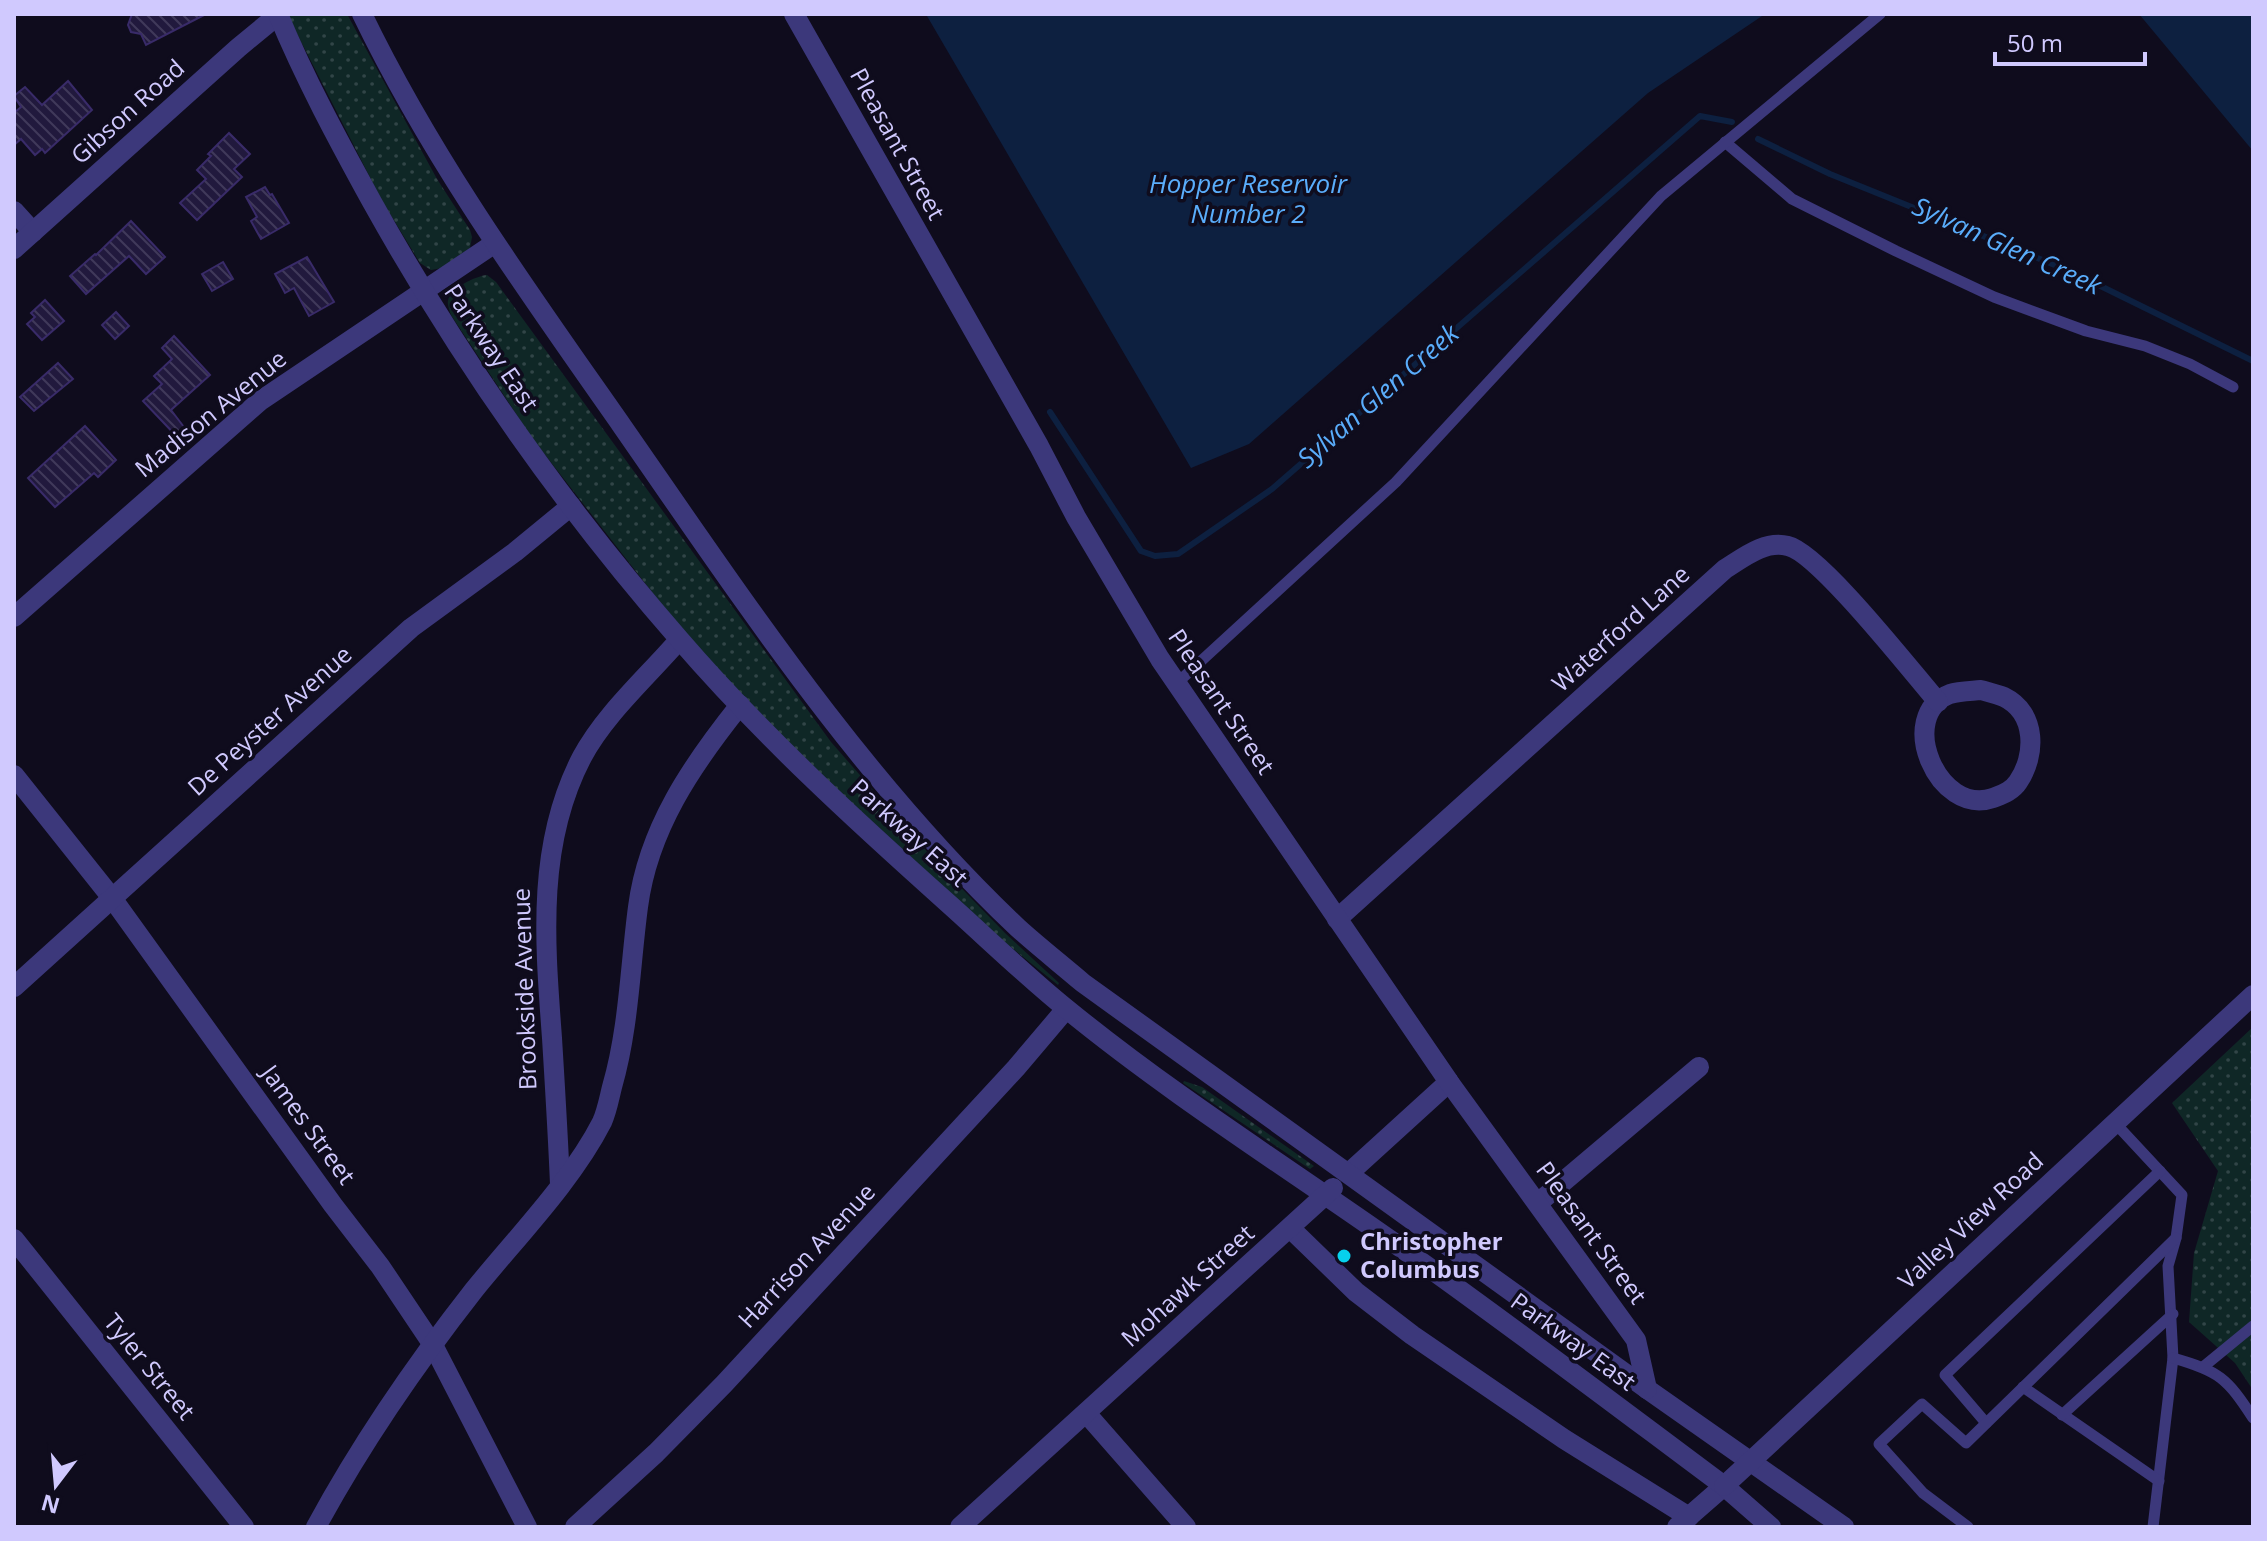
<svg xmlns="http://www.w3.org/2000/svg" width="2267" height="1541" viewBox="0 0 2267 1541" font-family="'Open Sans',sans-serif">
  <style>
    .grass { fill: url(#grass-dots) }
    .water { fill: #0d2040 }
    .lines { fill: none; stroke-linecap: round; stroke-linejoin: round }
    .stream { stroke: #0d2040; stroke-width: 6 }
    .building { fill: url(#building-back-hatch); stroke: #392b69; stroke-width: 2 }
    .service { stroke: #3c387b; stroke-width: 11 }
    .minor { stroke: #3c387b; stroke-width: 20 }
    .tertiary { stroke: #3c387b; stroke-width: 20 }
    .poi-dot { fill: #06d1ed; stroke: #0f0c1d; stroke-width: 3 }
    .labels { text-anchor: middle; stroke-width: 7; stroke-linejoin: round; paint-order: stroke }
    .street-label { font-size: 24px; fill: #d0c9fe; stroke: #0f0c1d }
    .poi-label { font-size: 24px; font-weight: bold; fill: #d0c9fe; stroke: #0f0c1d; text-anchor: start }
    .water-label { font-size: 26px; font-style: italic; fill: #5aadfb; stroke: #0f0c1d }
  </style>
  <defs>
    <pattern id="grass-dots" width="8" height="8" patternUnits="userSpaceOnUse" patternTransform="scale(2)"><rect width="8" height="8" fill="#0f2726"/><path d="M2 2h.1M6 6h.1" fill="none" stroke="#314547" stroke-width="1.8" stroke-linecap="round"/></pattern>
    <pattern id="building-back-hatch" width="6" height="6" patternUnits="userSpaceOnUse" patternTransform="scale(2)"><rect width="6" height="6" fill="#21193d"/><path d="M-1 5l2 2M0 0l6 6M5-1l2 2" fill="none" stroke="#40395a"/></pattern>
  </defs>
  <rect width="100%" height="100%" fill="#0f0c1d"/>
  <!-- grass -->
  <g class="grass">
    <path d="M287,14H347L437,179L470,230L472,237L470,248L442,268L431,270L420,263L381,199Z"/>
    <path d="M487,275L496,282L831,742L937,863L1005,933L1059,983L1058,985L1002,940L816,770L719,672L666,610L532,438L451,315C450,312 447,304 448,301C450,288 476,276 487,275Z"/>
    <path d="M2253,1027V1390L2235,1363L2189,1322L2194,1253L2218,1171L2172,1103Z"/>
    <path d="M1184,1081L1202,1087L1314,1166L1310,1169L1183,1083Z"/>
  </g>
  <!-- water -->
  <g class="water">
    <path d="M931,14H1765L1648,93L1249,444L1191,468L927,16Z"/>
    <path d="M2139,14H2253V151Z"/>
  </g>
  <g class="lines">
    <!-- stream -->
    <g class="stream">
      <path d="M1758,139L1830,174L2072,272L2253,361"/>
      <path d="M1050,412L1141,551L1155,556L1178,554L1272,489L1700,116L1732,122"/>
    </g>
  </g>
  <!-- building -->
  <g class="building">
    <path d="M132,14H206L146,45L141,34L131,32L128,25Z"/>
    <path d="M68,81L92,110L45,153L42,149L35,155L21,139L14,145V113L21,107L14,96L25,87L42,105Z"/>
    <path d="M229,133L250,154L234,169L242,177L197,220L180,203L206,179L197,170L211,156L208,154Z"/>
    <path d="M265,187L270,195L272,194L289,223L261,239L251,221L257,217L246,197Z"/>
    <path d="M131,221L165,257L146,274L129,256L86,294L70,276L95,254L96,255Z"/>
    <path d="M307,257L334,302L309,316L294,288L285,293L275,274Z"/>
    <path d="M223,262L233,279L212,291L202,274Z"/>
    <path d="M45,300L64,321L42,340L27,324L35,317L31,313Z"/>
    <path d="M116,312L129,326L115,339L102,325Z"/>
    <path d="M174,336L210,375L171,410L190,435L182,442L143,401L162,384L154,376L172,359L162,348Z"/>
    <path d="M58,363L73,379L34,411L20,397Z"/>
    <path d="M85,426L116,460L98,477L94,473L55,507L28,478Z"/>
  </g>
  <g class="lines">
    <!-- service -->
    <g class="service">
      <path d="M1725,142L1792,199L1896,251L1994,297L2086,331L2145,346L2190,364L2233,387"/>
      <path d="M1176,684L1396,482L1661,196L1880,14"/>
      <path d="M2115,1123L2182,1195L2176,1238L2168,1266L2173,1358L2153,1527"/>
      <path d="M2173,1358C2219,1371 2227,1378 2253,1418"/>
      <path d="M2203,1367L2253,1326"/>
      <path d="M2023,1387L2159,1481"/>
      <path d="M2062,1415L2173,1314"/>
      <path d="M1986,1423L1945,1375L2160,1171"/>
      <path d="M1968,1527L1923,1493L1879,1444L1922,1404L1966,1443L2176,1238"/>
    </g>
    <!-- minor -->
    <g class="minor">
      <path d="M14,211L33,232"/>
      <path d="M14,249L238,48L278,15"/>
      <path d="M14,617L260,401L495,243"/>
      <path d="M1981,690C1988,692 1997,694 2004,697C2037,713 2036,756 2018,782C2012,791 2003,794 1993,798C1938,817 1895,715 1950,694C1959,691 1971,691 1981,690Z"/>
      <path d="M14,775L112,898L333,1205L380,1266L433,1345L527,1527"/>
      <path d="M1337,919L1725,569C1744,557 1765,540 1788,546C1819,553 1912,672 1938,702"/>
      <path d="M14,987L411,628L515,552L571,506"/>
      <path d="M1349,1173L1449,1082"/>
      <path d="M560,1184C558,1135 555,1087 552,1038C545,943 536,845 582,757C605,714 647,677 679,640"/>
      <path d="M1538,1203L1699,1067"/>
      <path d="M1290,1228L1356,1292L1412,1335L1564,1439L1689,1517"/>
      <path d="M14,1239L244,1527"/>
      <path d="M1086,1413L1186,1527"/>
      <path d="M316,1527C361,1444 416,1364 474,1290C516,1238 572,1181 602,1122C607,1111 609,1099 612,1087C629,1028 630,967 638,907C648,829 692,765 740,705"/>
      <path d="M575,1527L656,1453L724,1384L1016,1068L1066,1009"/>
      <path d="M1677,1527L1724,1486"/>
    </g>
    <!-- tertiary -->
    <g class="tertiary">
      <path d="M278,14C305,79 338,140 372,202C459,358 562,505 680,640C762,735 856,821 950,905C989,940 1027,977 1068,1010C1171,1094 1285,1166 1393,1242C1505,1321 1614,1404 1724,1486L1771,1527"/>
      <path d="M362,14C433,161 529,293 622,426C743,600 863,782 1018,928C1039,947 1062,965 1083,983L1647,1389L1844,1527"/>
      <path d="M794,14L1039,446L1076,517L1160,659L1449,1082L1636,1340L1647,1389"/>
      <path d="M1724,1486L2253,995"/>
      <path d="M960,1527L1333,1188"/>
    </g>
  </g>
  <!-- markers -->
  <circle class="poi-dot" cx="1344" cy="1256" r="8"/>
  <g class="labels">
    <!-- street labels -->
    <g class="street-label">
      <text transform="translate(128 112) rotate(-42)" y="8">Gibson Road</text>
      <text transform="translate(897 144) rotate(61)" y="8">Pleasant Street</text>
      <text transform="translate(491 348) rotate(56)" y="8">Parkway East</text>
      <text transform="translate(211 414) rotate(-39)" y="8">Madison Avenue</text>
      <text transform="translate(1621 629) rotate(-42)" y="8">Waterford Lane</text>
      <text transform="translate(1221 702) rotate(56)" y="8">Pleasant Street</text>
      <text transform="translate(270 721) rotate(-42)" y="8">De Peyster Avenue</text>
      <text transform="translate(909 833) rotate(42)" y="8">Parkway East</text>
      <text transform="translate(525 989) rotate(-92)" y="8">Brookside Avenue</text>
      <text transform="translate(308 1125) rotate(54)" y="8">James Street</text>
      <text transform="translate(1971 1221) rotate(-43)" y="8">Valley View Road</text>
      <text transform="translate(1591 1233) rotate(54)" y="8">Pleasant Street</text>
      <text transform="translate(807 1256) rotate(-47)" y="8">Harrison Avenue</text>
      <text transform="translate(1188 1286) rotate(-42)" y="8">Mohawk Street</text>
      <text transform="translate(1573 1342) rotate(36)" y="8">Parkway East</text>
      <text transform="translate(149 1367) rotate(51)" y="8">Tyler Street</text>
    </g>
    <!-- poi labels -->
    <g class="poi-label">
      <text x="1360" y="1250">Christopher<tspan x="1360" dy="28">Columbus</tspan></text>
    </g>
    <!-- water labels -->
    <g class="water-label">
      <text x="1248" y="193">Hopper Reservoir<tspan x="1248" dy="30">Number 2</tspan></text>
      <text transform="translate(2007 246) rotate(24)" y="9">Sylvan Glen Creek</text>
      <text transform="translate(1378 396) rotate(-41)" y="9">Sylvan Glen Creek</text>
    </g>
  </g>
  <!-- border -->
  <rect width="2267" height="1541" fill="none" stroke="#d0c9fe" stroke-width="32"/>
  <!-- north arrow -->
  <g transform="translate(56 1485) rotate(196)" stroke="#0f0c1d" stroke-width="6" paint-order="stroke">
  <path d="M0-6L14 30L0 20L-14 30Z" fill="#d0c9fe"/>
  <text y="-12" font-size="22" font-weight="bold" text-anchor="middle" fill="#d0c9fe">N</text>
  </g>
  <!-- scale -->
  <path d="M1995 52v12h150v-12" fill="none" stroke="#d0c9fe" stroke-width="4"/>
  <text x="2007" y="52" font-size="24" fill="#d0c9fe" stroke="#0f0c1d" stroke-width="6" paint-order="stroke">50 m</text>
</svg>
